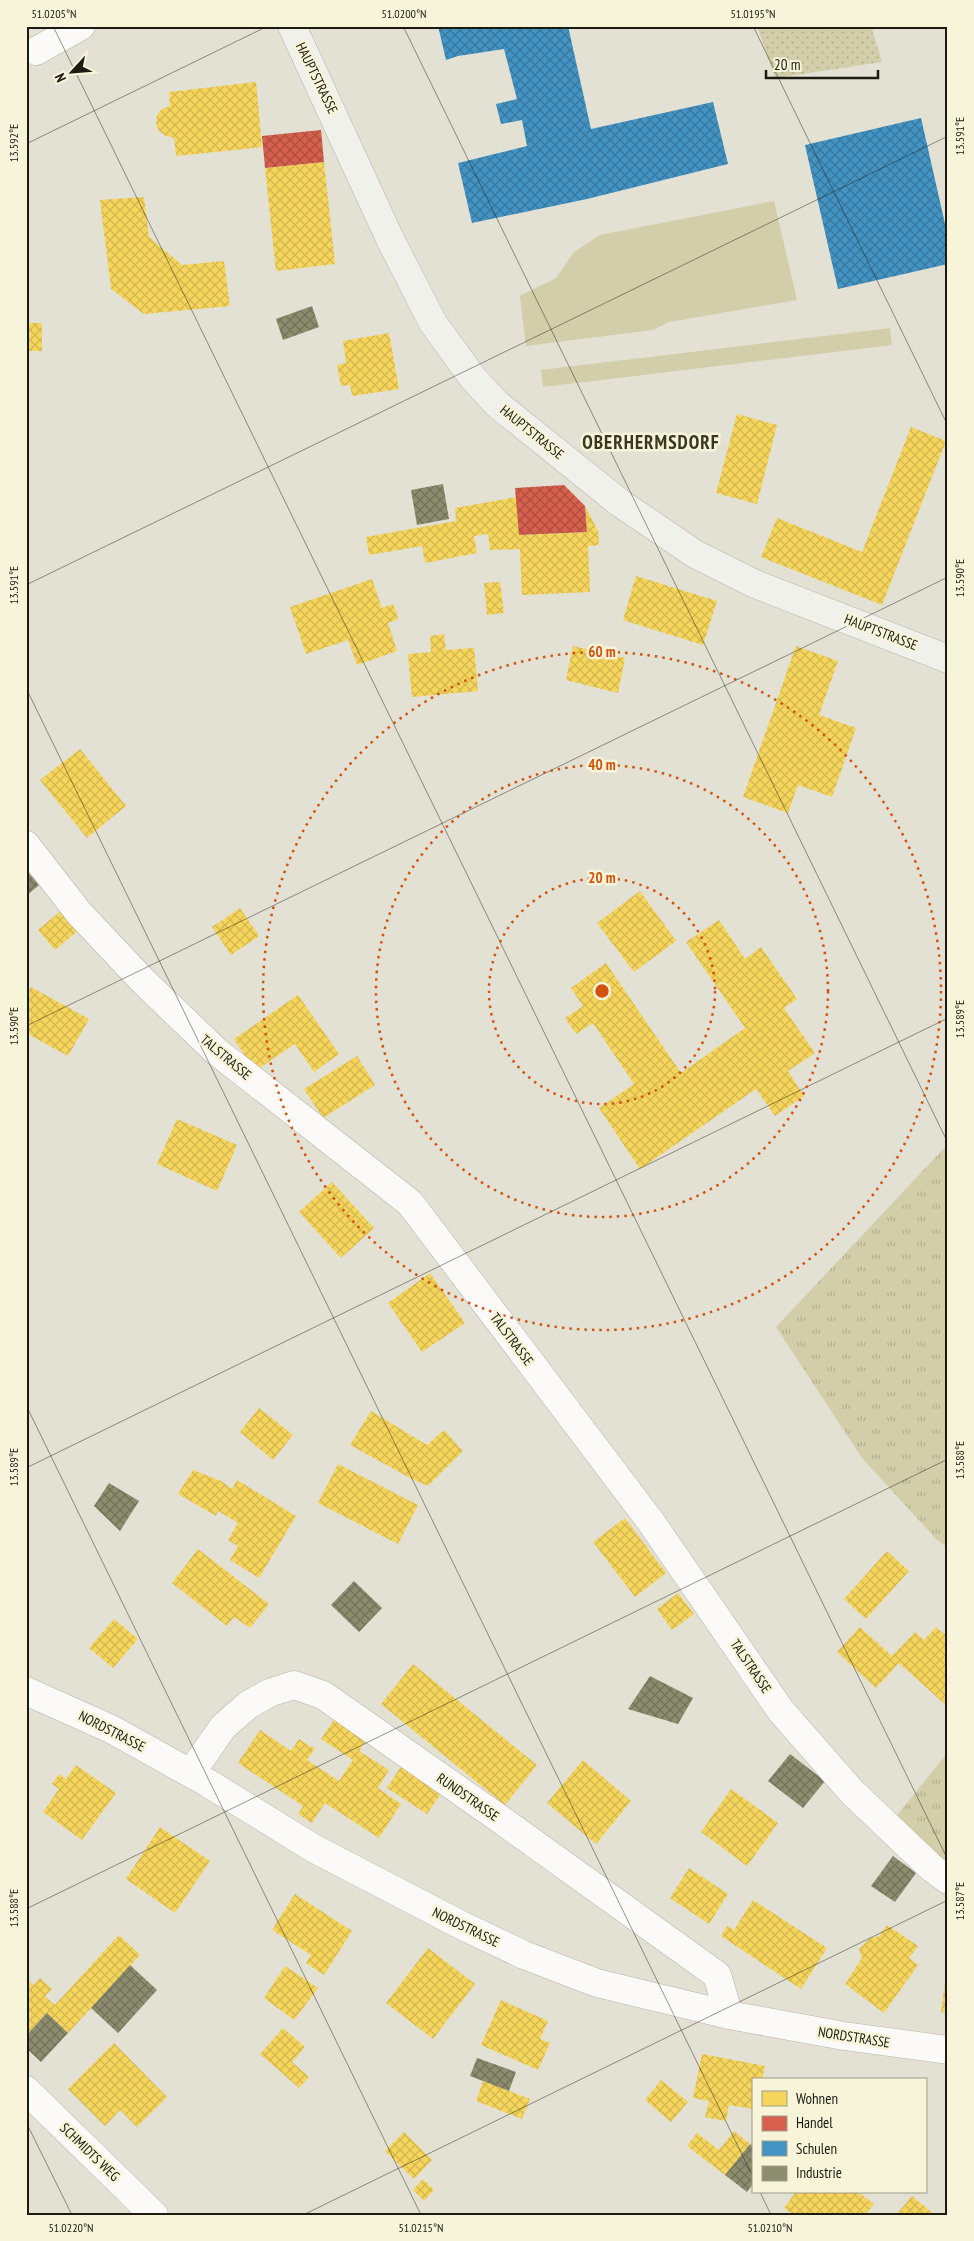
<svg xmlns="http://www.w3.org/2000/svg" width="974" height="2241" viewBox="0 0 974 2241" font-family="'PT Sans Narrow',sans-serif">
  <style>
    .grass { fill: url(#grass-tufts) }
    .park { fill: url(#park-dots) }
    .garden { fill: #d1cea9 }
    .homes { fill: url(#homes-cross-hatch) }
    .shops { fill: url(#shops-cross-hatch) }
    .schools { fill: url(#schools-cross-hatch) }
    .industry { fill: url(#industry-cross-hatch) }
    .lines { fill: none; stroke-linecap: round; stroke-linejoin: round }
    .street-casing { stroke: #b6b4a9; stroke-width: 29 }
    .secondary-casing { stroke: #b6b4a9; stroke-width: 29 }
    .street { stroke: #fbfaf8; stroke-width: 28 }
    .secondary { stroke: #f1f1ec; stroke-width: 28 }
    .ticks { fill: none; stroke: #1c1b11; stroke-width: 1; stroke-opacity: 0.45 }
    .ring { fill: none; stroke: #d4530c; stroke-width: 2.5; stroke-dasharray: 2.5 5 }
    .labels { text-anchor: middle; stroke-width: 5; stroke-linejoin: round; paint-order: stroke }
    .street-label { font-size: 14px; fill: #1c1b11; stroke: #f7f4d9 }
    .district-label { font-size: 19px; font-weight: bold; letter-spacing: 1px; fill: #3a3721; stroke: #f7f4d9 }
    .centre { fill: #d4530c; stroke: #f7f4d9; stroke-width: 2.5 }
    .ring-label { font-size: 15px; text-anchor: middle; font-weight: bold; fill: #d4530c; stroke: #f7f4d9; stroke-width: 5; stroke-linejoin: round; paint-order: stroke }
    .neatline { fill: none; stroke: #1c1b11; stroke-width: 2 }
    .ticks-label { font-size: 12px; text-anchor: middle; fill: #1c1b11 }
  </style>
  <defs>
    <pattern id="grass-tufts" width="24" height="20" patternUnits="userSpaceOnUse" patternTransform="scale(1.25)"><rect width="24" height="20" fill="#d1cea9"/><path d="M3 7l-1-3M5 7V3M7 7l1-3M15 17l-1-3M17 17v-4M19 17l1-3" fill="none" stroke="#b3b090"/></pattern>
    <pattern id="park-dots" width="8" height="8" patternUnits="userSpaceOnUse" patternTransform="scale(1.25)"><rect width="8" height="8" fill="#d1cea9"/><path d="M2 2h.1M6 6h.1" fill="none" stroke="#b3b090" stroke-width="1.8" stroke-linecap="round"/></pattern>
    <pattern id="homes-cross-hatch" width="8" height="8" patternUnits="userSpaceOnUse" patternTransform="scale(1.25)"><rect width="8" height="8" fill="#f6d55c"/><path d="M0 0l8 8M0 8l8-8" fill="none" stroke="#d2b64f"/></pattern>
    <pattern id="shops-cross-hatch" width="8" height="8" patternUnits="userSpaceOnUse" patternTransform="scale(1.25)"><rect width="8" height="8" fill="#d6604d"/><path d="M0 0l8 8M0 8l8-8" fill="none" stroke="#ad4e3f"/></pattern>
    <pattern id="schools-cross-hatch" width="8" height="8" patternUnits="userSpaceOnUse" patternTransform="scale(1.25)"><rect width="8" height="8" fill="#4393c3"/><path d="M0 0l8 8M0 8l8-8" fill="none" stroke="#37779d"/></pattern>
    <pattern id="industry-cross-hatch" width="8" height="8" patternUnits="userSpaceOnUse" patternTransform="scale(1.25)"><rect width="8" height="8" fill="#8c8c6e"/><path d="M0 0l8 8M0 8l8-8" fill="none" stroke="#727259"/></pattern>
  </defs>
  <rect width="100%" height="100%" fill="#e3e1d3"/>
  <!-- grass -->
  <g class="grass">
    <path d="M948,1144V1548L936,1539L862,1458L776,1327Z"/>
    <path d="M948,1752V1871L891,1823Z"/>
  </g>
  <!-- park -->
  <path class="park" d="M757,26H871L882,62L775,78Z"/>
  <!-- garden -->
  <g class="garden">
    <path d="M774,201L797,300L669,322L653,330L526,346L520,296L556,278L574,252L600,235Z"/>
    <path d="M890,328L892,345L543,387L541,370Z"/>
  </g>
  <!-- homes -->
  <g class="homes">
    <path d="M256,82L262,147L176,156L174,138L166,136L159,131L156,124L157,115L162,109L170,106L169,92Z"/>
    <path d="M324,162L335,264L276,271L265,168Z"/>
    <path d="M144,197L149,237L182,265L224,261L230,306L144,314L111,289L100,200Z"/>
    <rect x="26" y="323" width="16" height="28"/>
    <path d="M389,333L399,389L352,396L350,385L341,386L337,365L346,363L343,341Z"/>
    <path d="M737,414L777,425L757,504L716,493Z"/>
    <path d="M911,427L946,441L882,605L761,557L777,518L862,552Z"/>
    <path d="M517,497L519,535L587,532L585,506L598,531L599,545L588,546L590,592L522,595L520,549L490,550L488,534L474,536L477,553L425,563L422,546L369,555L366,537L456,521L455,508Z"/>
    <path d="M636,576L717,601L703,645L623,620Z"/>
    <path d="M372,579L382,608L393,604L396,611L398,619L388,623L397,651L357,665L348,640L306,654L290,607Z"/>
    <path d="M500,582L504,613L487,615L484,583Z"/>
    <path d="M444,634L446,650L474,648L478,691L412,697L408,654L431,652L430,636Z"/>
    <path d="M573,646L625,658L618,693L566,680Z"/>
    <path d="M796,646L838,661L819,715L856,728L832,797L798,785L788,813L743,797Z"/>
    <path d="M80,749L126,806L87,838L40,780Z"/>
    <path d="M640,891L676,941L634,972L597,923Z"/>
    <path d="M240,908L259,936L231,955L212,927Z"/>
    <path d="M63,909L80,929L55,950L38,930Z"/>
    <path d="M719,920L745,959L761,947L797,999L784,1008L815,1053L788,1071L804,1096L775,1116L756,1089L640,1169L599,1108L634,1084L593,1023L576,1034L565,1018L583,1006L571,988L606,963L681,1073L745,1028L686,942Z"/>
    <path d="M31,987L89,1019L68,1056L26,1033V996Z"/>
    <path d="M298,995L339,1054L314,1072L295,1044L255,1071L234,1039Z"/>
    <path d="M357,1056L375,1085L323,1118L304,1089Z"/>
    <path d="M177,1119L237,1145L217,1191L157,1164Z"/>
    <path d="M332,1182L374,1228L341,1258L299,1212Z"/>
    <path d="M430,1273L465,1323L422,1352L388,1303Z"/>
    <path d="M259,1408L293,1435L273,1460L240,1432Z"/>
    <path d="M371,1411L427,1445L444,1430L463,1451L428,1486L412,1479L350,1445Z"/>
    <path d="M338,1464L418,1505L398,1544L318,1503Z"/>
    <path d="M193,1470L221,1481L232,1489L237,1480L296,1516L259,1578L230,1560L238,1546L228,1540L238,1523L218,1511L216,1516L178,1494Z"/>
    <path d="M625,1518L666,1573L635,1597L593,1542Z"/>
    <path d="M198,1549L269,1604L250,1628L234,1617L227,1626L172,1583Z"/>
    <path d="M887,1551L909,1571L866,1619L844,1599Z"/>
    <path d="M678,1593L694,1614L672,1630L657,1609Z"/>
    <path d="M114,1619L138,1639L113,1668L89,1648Z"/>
    <path d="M860,1627L892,1656L915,1632L924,1640L936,1627L944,1634L948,1630V1707L899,1663L876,1688L837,1652Z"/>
    <path d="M413,1664L537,1765L505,1805L381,1704Z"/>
    <path d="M335,1718L367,1739L359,1751L389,1770L378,1788L401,1804L379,1838L325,1803L312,1823L298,1814L303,1806L238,1763L260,1730L291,1751L299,1739L315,1749L307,1760L339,1781L353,1760L321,1739Z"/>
    <path d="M583,1760L631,1801L596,1844L547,1803Z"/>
    <path d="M404,1762L444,1789L427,1814L387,1788Z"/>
    <path d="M76,1765L116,1793L82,1840L43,1812L59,1789L52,1784L59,1774L66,1779Z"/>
    <path d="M731,1789L778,1823L747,1866L701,1832Z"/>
    <path d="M160,1827L210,1861L175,1913L126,1879Z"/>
    <path d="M689,1868L728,1894L709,1924L670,1898Z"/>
    <path d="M295,1894L352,1931L324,1975L306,1963L311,1955L272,1930Z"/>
    <path d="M753,1900L827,1948L801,1989L721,1936L727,1926L734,1930Z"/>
    <path d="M887,1925L918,1946L909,1958L918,1965L884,2013L845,1984L862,1958L859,1949L869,1939L879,1936Z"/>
    <path d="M119,1935L140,1955L68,2033L47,2013L26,2036V1978L34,1985L40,1978L52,1989L45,1996L55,2005Z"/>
    <path d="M428,1948L475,1984L433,2039L386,2003Z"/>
    <path d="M285,1966L318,1988L294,2020L264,1998Z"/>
    <path d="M947,1968H948V2013L941,2012Z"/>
    <path d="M501,2000L548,2021L540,2039L550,2043L538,2070L481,2045Z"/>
    <path d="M283,2028L305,2047L292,2062L309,2077L299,2088L260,2054Z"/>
    <path d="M114,2043L167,2097L137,2127L120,2110L105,2126L68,2089Z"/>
    <path d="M702,2054L765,2066L762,2080H753V2109L729,2105L726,2121L705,2117L709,2101L693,2098Z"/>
    <path d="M661,2080L688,2102L671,2122L645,2100Z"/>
    <path d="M483,2081L530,2099L522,2119L476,2101Z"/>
    <path d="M734,2131L750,2144L725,2175L687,2146L697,2133L719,2150Z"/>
    <path d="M404,2132L432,2160L414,2179L385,2151Z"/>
    <path d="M423,2179L434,2190L424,2201L413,2190Z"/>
    <path d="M796,2192H858L874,2204L865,2215H794L784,2208Z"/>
    <path d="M912,2196L935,2215H896Z"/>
  </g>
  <!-- shops -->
  <g class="shops">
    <path d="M321,130L324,162L265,168L262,136Z"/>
    <path d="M564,485L585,506L587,532L519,535L515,488Z"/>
  </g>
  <!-- schools -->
  <g class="schools">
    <path d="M438,26H568L591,129L713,102L728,164L587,199L472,223L458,163L527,146L522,120L501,124L496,104L517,99L504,49L458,56L446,60Z"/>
    <path d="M921,118L948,237V264L838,289L805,145Z"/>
  </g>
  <!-- industry -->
  <g class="industry">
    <path d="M312,306L319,327L283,340L276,319Z"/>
    <path d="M443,484L449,519L417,525L411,490Z"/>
    <path d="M26,870L39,885L26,896Z"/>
    <path d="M109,1483L139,1501L120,1531L94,1506Z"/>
    <path d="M354,1581L382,1608L359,1632L331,1605Z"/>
    <path d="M650,1676L693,1698L678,1724L628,1709Z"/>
    <path d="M790,1754L825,1781L803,1808L768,1781Z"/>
    <path d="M893,1856L916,1873L895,1902L871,1886Z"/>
    <path d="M130,1965L157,1990L118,2033L91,2008Z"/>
    <path d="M47,2013L68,2033L41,2062L26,2048V2036Z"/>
    <path d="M477,2058L516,2072L509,2091L470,2076Z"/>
    <path d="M750,2144L753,2146V2184L747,2192L725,2175Z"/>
  </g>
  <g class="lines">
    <!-- street casing -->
    <g class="street-casing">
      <g id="street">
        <path d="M36,51L81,26"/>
        <path d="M26,845L79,913L143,981L216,1051L410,1203L651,1522L781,1711L852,1792L933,1869L948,1880"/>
        <path d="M26,1691L111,1729L208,1783L313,1848L461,1925L524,1955L597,1983L729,2015L844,2036L948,2050"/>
        <path d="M191,1773L223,1727L248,1705L269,1693L294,1685L323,1695L500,1819L717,1975L729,2015"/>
        <path d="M26,2090L154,2215"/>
      </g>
    </g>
    <!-- secondary casing -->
    <g class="secondary-casing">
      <path id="secondary" d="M292,26L390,239L433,323L473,378L497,404L620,503L695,554L755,584L948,659"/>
    </g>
    <!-- street -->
    <use href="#street" class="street"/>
    <!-- secondary -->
    <use href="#secondary" class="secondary"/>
  </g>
  <!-- ticks -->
  <path class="ticks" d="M53,26L948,1860M403,26L948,1143M753,26L948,426M26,144L268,26M26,585L948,136M26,688L753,2177M26,1026L948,577M26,1405L421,2215M26,1468L948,1018M26,1909L948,1459M26,2122L72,2215M760,2192L771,2215M303,2215L948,1900"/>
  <!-- distance rings -->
  <g class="ring">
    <circle cx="602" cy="991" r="113"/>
    <circle cx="602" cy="991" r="226"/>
    <circle cx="602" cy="991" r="339"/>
  </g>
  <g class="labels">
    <!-- street labels -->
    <g class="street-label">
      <text transform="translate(317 78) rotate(64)" y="5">HAUPTSTRASSE</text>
      <text transform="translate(532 432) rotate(39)" y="5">HAUPTSTRASSE</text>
      <text transform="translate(881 632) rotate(21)" y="5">HAUPTSTRASSE</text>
      <text transform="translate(226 1057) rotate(40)" y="5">TALSTRASSE</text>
      <text transform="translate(512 1339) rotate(53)" y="5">TALSTRASSE</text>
      <text transform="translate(751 1666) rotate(56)" y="5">TALSTRASSE</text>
      <text transform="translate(112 1731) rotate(27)" y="5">NORDSTRASSE</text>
      <text transform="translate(468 1797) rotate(35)" y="5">RUNDSTRASSE</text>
      <text transform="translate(466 1927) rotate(26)" y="5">NORDSTRASSE</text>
      <text transform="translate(854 2037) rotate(9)" y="5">NORDSTRASSE</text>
      <text transform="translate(90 2152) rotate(44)" y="5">SCHMIDTS WEG</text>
    </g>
    <!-- district labels -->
    <g class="district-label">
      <text x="651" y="449">OBERHERMSDORF</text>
    </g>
  </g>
  <circle cx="602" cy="991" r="8" class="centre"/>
  <g class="ring-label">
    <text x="602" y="657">60 m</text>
    <text x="602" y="770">40 m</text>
    <text x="602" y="883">20 m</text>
  </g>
  <!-- border -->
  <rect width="974" height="2241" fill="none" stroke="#f7f4d9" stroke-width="55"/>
  <!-- legend -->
  <rect x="752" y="2078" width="175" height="115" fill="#f7f4d9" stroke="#9f9d89"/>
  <rect x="762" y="2091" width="25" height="15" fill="#f6d55c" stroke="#9f9d89"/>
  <text x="796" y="2104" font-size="15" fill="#1c1b11">Wohnen</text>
  <rect x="762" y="2116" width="25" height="15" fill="#d6604d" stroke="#9f9d89"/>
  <text x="796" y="2128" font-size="15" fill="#1c1b11">Handel</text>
  <rect x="762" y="2141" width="25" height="15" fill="#4393c3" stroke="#9f9d89"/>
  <text x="796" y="2154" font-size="15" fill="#1c1b11">Schulen</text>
  <rect x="762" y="2166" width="25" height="15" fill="#8c8c6e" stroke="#9f9d89"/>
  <text x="796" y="2178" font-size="15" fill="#1c1b11">Industrie</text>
  <!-- north arrow -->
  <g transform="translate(72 72) rotate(244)" stroke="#f7f4d9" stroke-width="4" paint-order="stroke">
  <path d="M0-4L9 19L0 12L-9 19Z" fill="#1c1b11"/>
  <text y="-8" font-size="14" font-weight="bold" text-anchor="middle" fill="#1c1b11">N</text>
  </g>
  <!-- scale -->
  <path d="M766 70v8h112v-8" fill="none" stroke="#1c1b11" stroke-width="2.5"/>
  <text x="774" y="70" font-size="15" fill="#1c1b11" stroke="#f7f4d9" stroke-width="4" paint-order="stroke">20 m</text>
  <rect x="28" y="28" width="918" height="2186" class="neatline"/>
  <g class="ticks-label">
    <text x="54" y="18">51.0205°N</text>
    <text x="404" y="18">51.0200°N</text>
    <text x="753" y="18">51.0195°N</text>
    <text transform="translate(960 136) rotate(-90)" y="4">13.591°E</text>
    <text transform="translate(14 143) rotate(-90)" y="4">13.592°E</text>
    <text transform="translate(960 578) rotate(-90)" y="4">13.590°E</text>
    <text transform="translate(14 585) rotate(-90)" y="4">13.591°E</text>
    <text transform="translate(960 1019) rotate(-90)" y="4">13.589°E</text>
    <text transform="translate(14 1026) rotate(-90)" y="4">13.590°E</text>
    <text transform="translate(960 1460) rotate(-90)" y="4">13.588°E</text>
    <text transform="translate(14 1467) rotate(-90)" y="4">13.589°E</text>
    <text transform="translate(960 1901) rotate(-90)" y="4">13.587°E</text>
    <text transform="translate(14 1908) rotate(-90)" y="4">13.588°E</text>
    <text x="71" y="2232">51.0220°N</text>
    <text x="421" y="2232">51.0215°N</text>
    <text x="770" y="2232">51.0210°N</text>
  </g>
</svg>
